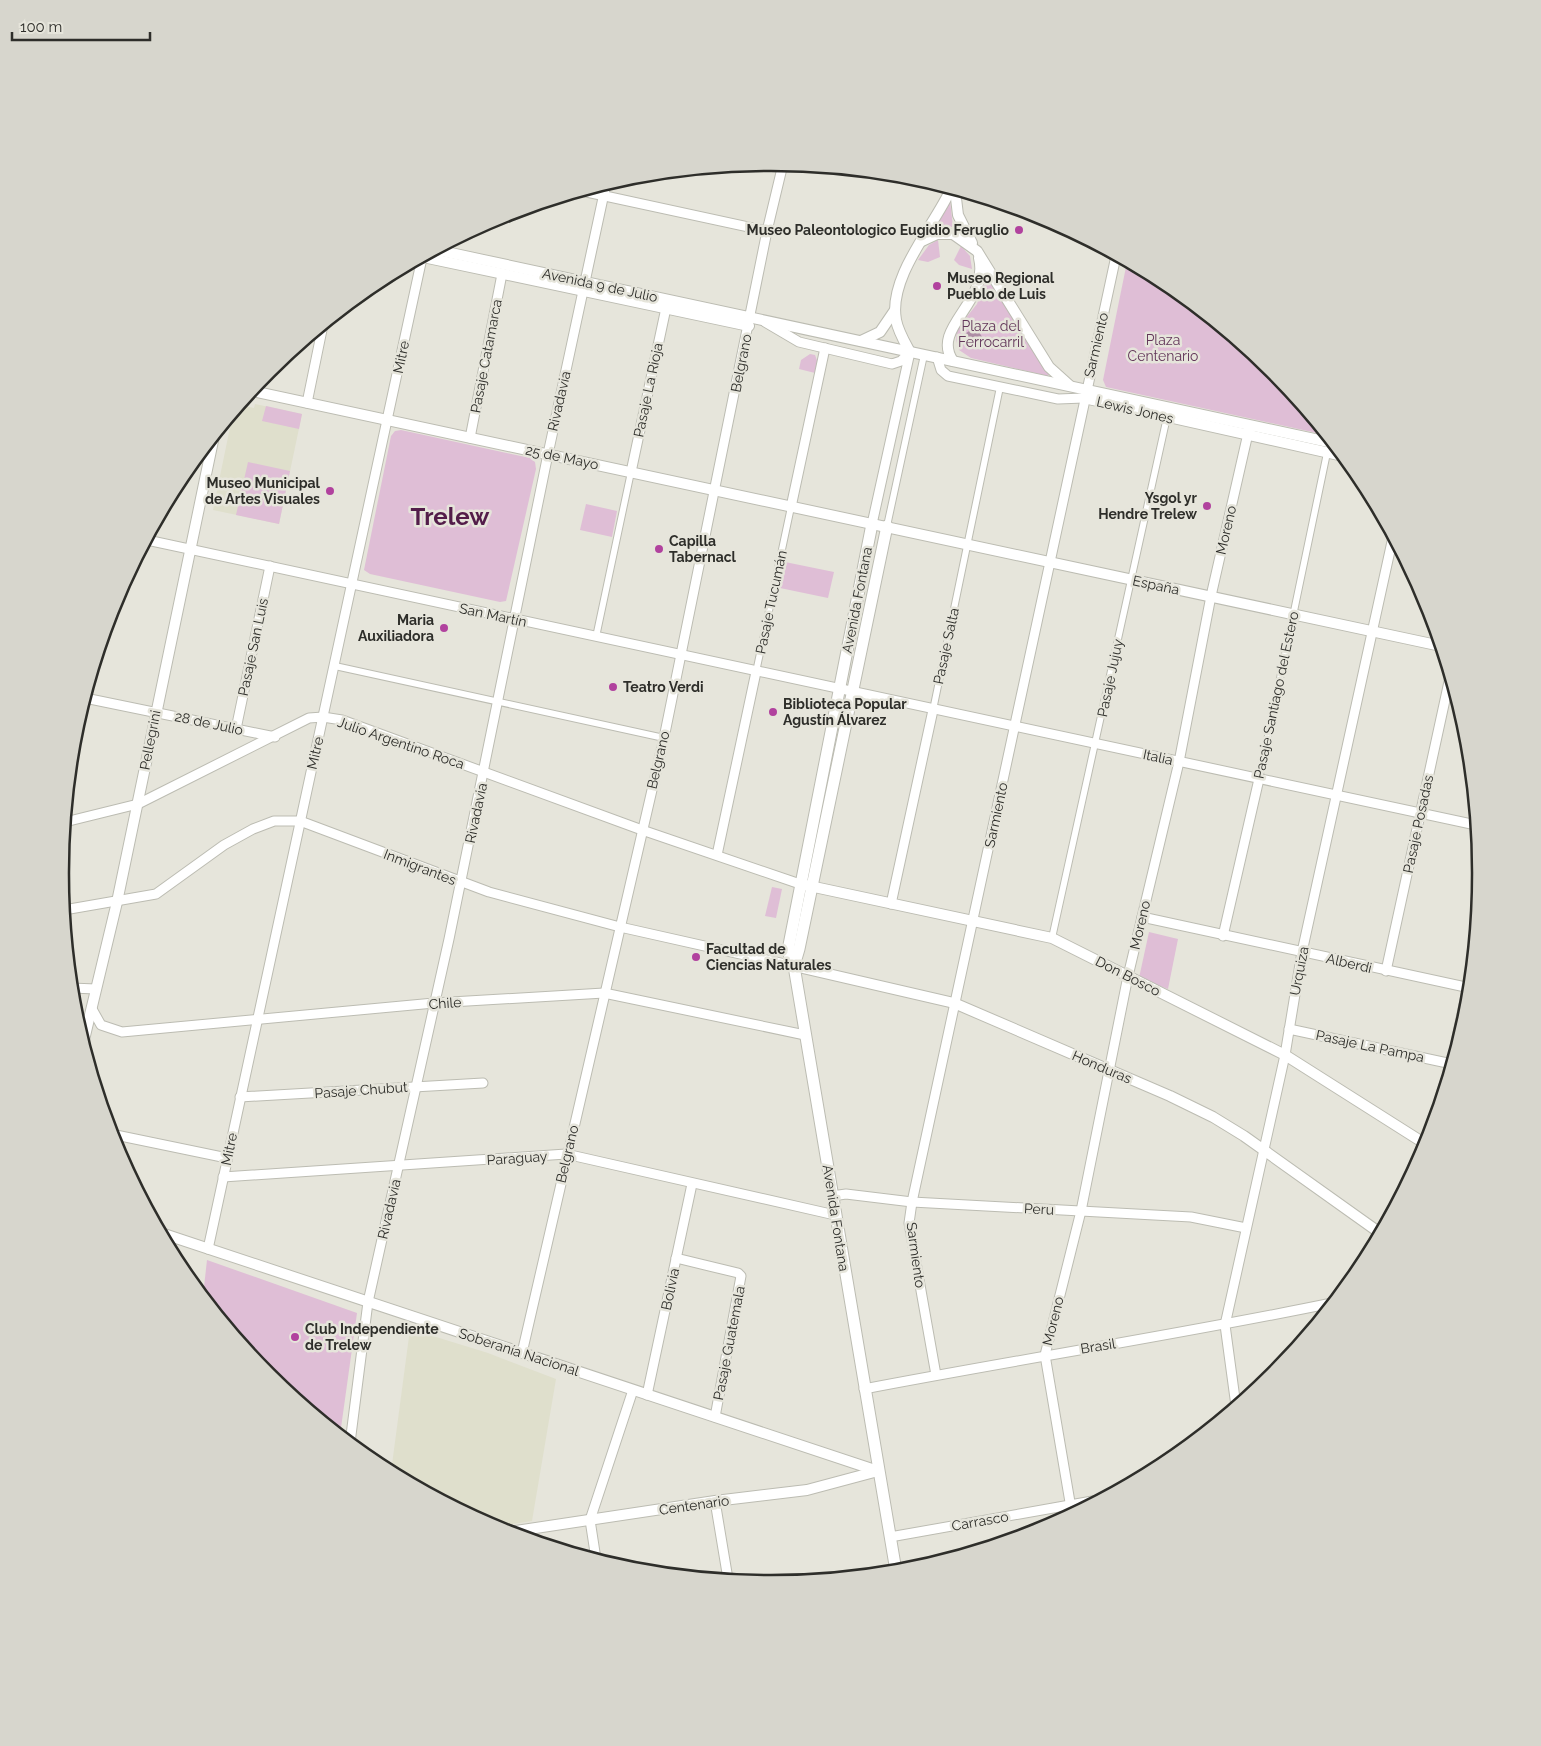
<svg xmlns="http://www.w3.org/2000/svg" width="1541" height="1746" viewBox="0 0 1541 1746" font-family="Raleway,sans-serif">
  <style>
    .built { fill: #dfdfcc }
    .green { fill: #dfbed6 }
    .water { fill: #ad8da5 }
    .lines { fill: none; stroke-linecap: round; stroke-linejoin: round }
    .pedestrian-casing { stroke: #bcbcb2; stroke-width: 8 }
    .minor-casing { stroke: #bcbcb2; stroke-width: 11 }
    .tertiary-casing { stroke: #bcbcb2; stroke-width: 12 }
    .secondary-casing { stroke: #bcbcb2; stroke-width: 13 }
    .pedestrian { stroke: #fff; stroke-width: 6 }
    .minor { stroke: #fff; stroke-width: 9 }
    .tertiary { stroke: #fff; stroke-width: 10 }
    .secondary { stroke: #fff; stroke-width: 11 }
    .poi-dot { fill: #b1429e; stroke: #e6e5db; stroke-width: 2 }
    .labels { text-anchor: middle; stroke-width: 5; stroke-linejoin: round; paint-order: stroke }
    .poi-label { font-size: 14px; font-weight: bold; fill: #2e2e2a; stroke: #e6e5db; text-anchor: start }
    .street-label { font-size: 14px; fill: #2e2e2a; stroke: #e6e5db }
    .park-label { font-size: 14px; fill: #623659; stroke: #e6e5db }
    .town-label { font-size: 24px; font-weight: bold; fill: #531d4a; stroke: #e6e5db }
    .rim { fill: none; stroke: #2e2e2a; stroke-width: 2.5 }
  </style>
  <rect width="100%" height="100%" fill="#e6e5db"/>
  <!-- built -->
  <g class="built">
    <path d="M255,404L302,414L279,524L213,510L233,413L240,405L254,408Z"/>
    <path d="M410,1329L488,1353L556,1379L532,1521L493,1527L391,1472Z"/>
  </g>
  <!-- green -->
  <g class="green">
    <path d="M950,201L953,227L935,229V227Z"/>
    <path d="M938,240L940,257L928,262L918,260L929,245Z"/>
    <path d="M961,246L970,256L972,269L959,265L954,260Z"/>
    <path d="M1127,262L1165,282L1273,371L1326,435L1106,387L1103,380Z"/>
    <path d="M984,270L1049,373L1048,376L971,358L959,350L956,340L957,329L977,304L983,287Z"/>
    <path d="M810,354L815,355L818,363L815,373L799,369L801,360Z"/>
    <path d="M266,406L302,414L299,429L262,421Z"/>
    <path d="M401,430L530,458L535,462L536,469L506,601L500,602L370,574L364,570L391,436L395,431Z"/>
    <path d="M248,462L290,471L279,524L236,515Z"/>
    <path d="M586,504L617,511L612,537L580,530Z"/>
    <path d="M785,562L834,572L828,598L780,588Z"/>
    <path d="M772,887L782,889L776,918L765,916Z"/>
    <path d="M1149,932L1178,939L1168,989L1139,978Z"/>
    <path d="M207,1260L357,1313L340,1435L268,1375L203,1296Z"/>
  </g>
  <!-- water -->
  <circle class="water" cx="973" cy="339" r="9"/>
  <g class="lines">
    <!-- pedestrian casing -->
    <g class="pedestrian-casing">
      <g id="pedestrian">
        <path d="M887,526L924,355"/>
        <path d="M596,637L631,472"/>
        <path d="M335,666L664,738"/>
        <path d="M756,672L791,507"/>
        <path d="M933,710L1000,387"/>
        <path d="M1259,779L1327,453"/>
        <path d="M1052,938L1167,417"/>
      </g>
    </g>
    <!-- minor casing -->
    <g class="minor-casing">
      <g id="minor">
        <path d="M582,191L767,231"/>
        <path d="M765,322L799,342L892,364L901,361L910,352"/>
        <path d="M937,357L941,370L948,376L1058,399L1084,398"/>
        <path d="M307,403L323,325"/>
        <path d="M470,438L502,274"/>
        <path d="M631,472L666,308"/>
        <path d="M791,507L825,348"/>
        <path d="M872,524L910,352"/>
        <path d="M147,540L1476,825"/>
        <path d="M85,698L275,737"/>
        <path d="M236,729L270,566"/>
        <path d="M65,822L138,804L309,718L323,717L342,720L642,830L800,884"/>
        <path d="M717,855L756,672"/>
        <path d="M891,904L933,710"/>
        <path d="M64,910L156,894L224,845L253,829L274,821H300L489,892L620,927L794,966"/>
        <path d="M1142,917L1470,988"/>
        <path d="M1223,936L1259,779"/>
        <path d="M1386,971L1450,677"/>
        <path d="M71,988L96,989"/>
        <path d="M92,1009L101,1025L122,1032L434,1003L604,993L805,1035"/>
        <path d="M1289,1029L1452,1064"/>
        <path d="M240,1097L483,1083"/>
        <path d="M111,1134L227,1158"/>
        <path d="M223,1177L566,1154L835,1215"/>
        <path d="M832,1196L846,1194L912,1202L1191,1217L1246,1228"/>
        <path d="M208,1249L422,258"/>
        <path d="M676,1258L738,1273L741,1276L715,1417"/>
        <path d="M522,1353L664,738L767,231L783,164"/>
        <path d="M936,1375L909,1223L912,1202L1116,256"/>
        <path d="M864,1389C1020,1359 1177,1335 1332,1303"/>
        <path d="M647,1395L692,1184"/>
        <path d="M1236,1406L1225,1325L1285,1055L1302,952L1393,537"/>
        <path d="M350,1443L368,1302L449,939L548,454L606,184"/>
        <path d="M715,1501L728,1579"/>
        <path d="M1072,1514L1045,1355L1081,1211L1128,976L1179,762L1211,596L1249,429"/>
        <path d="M890,1537L1098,1500"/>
        <path d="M596,1559L590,1520L633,1390"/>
      </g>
    </g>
    <!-- tertiary casing -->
    <g class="tertiary-casing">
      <g id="tertiary">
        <path d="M955,190L958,215L972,243"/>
        <path d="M922,241L937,234H953L977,251L1049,367L1069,385"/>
        <path d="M437,250L1333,443"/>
        <path d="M423,257L749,326"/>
        <path d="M861,341L880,332L895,310"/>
        <path d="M910,352C904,341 898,331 896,320C888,277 934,226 951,189"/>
        <path d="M953,361C930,328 990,302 979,258"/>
        <path d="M252,391L1441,646"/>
        <path d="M1084,398L1343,456"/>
        <path d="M805,885L1052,938L1285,1055L1427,1145"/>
        <path d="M794,966L954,1003L1170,1096L1213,1117L1244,1136L1380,1233"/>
        <path d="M83,1044L117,902L214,436"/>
        <path d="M1453,1059L1472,969"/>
        <path d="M161,1233L878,1471"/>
        <path d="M509,1532L715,1501L807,1490L878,1471"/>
      </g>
    </g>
    <!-- secondary casing -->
    <g class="secondary-casing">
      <g id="secondary">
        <path d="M872,524L789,945V954L794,966L896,1571"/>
        <path d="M794,966L799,949L887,526"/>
      </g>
    </g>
    <!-- pedestrian -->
    <use href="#pedestrian" class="pedestrian"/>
    <!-- minor -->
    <use href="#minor" class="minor"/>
    <!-- tertiary -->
    <use href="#tertiary" class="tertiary"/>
    <!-- secondary -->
    <use href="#secondary" class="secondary"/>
  </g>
  <!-- markers -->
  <g class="poi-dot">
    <circle cx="1019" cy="230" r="5"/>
    <circle cx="937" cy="286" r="5"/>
    <circle cx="330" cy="491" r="5"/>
    <circle cx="1207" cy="506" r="5"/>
    <circle cx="659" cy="549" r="5"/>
    <circle cx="444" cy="628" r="5"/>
    <circle cx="613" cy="687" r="5"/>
    <circle cx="773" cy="712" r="5"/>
    <circle cx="696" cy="957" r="5"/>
    <circle cx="295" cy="1337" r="5"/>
  </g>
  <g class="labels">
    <!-- poi labels -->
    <g class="poi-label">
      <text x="1009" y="235" text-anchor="end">Museo Paleontologico Eugidio Feruglio</text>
      <text x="947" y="283">Museo Regional<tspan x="947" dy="16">Pueblo de Luis</tspan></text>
      <text x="320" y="488" text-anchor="end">Museo Municipal<tspan x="320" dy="16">de Artes Visuales</tspan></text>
      <text x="1197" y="503" text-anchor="end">Ysgol yr<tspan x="1197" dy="16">Hendre Trelew</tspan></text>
      <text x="669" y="546">Capilla<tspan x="669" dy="16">Tabernacl</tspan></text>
      <text x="434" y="625" text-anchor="end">Maria<tspan x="434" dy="16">Auxiliadora</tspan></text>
      <text x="623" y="692">Teatro Verdi</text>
      <text x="783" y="709">Biblioteca Popular<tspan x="783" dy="16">Agustín Álvarez</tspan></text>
      <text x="706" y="954">Facultad de<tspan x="706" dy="16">Ciencias Naturales</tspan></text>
      <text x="305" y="1334">Club Independiente<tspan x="305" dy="16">de Trelew</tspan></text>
    </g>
    <!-- street labels -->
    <g class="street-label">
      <text transform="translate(600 285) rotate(12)" y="5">Avenida 9 de Julio</text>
      <text transform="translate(1096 345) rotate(-77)" y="5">Sarmiento</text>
      <text transform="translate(486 356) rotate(-79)" y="5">Pasaje Catamarca</text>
      <text transform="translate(401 357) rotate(-78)" y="5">Mitre</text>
      <text transform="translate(741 363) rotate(-79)" y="5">Belgrano</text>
      <text transform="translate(648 390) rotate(-78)" y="5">Pasaje La Rioja</text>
      <text transform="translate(559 401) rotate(-77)" y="5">Rivadavia</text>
      <text transform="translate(1135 410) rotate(13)" y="5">Lewis Jones</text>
      <text transform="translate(562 457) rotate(12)" y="5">25 de Mayo</text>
      <text transform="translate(1226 530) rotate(-77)" y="5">Moreno</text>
      <text transform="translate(1156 585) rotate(12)" y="5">España</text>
      <text transform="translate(857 600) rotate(-79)" y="5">Avenida Fontana</text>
      <text transform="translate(771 602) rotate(-78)" y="5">Pasaje Tucumán</text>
      <text transform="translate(493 615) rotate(12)" y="5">San Martín</text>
      <text transform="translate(946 646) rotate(-78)" y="5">Pasaje Salta</text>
      <text transform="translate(253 647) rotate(-78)" y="5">Pasaje San Luis</text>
      <text transform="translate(1110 678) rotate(-78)" y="5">Pasaje Jujuy</text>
      <text transform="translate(1276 695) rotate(-78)" y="5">Pasaje Santiago del Estero</text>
      <text transform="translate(209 723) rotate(12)" y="5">28 de Julio</text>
      <text transform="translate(150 740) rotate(-79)" y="5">Pellegrini</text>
      <text transform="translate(401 743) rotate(19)" y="5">Julio Argentino Roca</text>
      <text transform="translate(315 753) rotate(-77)" y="5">Mitre</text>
      <text transform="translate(1158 757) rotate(12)" y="5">Italia</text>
      <text transform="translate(658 760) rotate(-77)" y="5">Belgrano</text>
      <text transform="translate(476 813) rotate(-78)" y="5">Rivadavia</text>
      <text transform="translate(996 815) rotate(-78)" y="5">Sarmiento</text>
      <text transform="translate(1418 824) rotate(-78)" y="5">Pasaje Posadas</text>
      <text transform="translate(420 867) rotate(21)" y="5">Inmigrantes</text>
      <text transform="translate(1140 925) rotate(-77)" y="5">Moreno</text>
      <text transform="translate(1349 963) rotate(13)" y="5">Alberdi</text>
      <text transform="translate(1299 971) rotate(-79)" y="5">Urquiza</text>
      <text transform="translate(1128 976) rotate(27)" y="5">Don Bosco</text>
      <text transform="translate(445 1003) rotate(-4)" y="5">Chile</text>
      <text transform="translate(1370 1046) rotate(12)" y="5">Pasaje La Pampa</text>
      <text transform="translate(1102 1067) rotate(23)" y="5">Honduras</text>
      <text transform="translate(361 1090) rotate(-4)" y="5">Pasaje Chubut</text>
      <text transform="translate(229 1149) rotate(-78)" y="5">Mitre</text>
      <text transform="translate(567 1154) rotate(-77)" y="5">Belgrano</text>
      <text transform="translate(517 1158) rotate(-4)" y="5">Paraguay</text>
      <text transform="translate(389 1209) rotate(-77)" y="5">Rivadavia</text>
      <text transform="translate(1039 1209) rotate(3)" y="5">Peru</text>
      <text transform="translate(836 1218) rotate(81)" y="5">Avenida Fontana</text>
      <text transform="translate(916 1255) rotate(82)" y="5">Sarmiento</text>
      <text transform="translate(670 1289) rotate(-78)" y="5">Bolivia</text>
      <text transform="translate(1053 1321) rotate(-76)" y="5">Moreno</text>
      <text transform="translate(729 1343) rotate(-79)" y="5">Pasaje Guatemala</text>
      <text transform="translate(1098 1346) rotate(-9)" y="5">Brasil</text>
      <text transform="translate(519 1352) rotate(18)" y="5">Soberanía Nacional</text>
      <text transform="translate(694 1505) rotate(-8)" y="5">Centenario</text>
      <text transform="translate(980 1521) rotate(-10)" y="5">Carrasco</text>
    </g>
    <!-- park labels -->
    <g class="park-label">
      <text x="991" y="331">Plaza del<tspan x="991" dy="16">Ferrocarril</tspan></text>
      <text x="1163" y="345">Plaza<tspan x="1163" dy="16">Centenario</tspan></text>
    </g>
    <!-- town labels -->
    <g class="town-label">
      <text x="450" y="525">Trelew</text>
    </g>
  </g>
  <!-- crop -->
  <path d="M0 0H1541V1746H0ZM770 171H771A701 701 0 0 1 1472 872V874A701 701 0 0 1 771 1575H770A701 701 0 0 1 69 874V872A701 701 0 0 1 770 171Z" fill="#d7d6cd" fill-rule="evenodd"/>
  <path class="rim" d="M770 171H771A701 701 0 0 1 1472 872V874A701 701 0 0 1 771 1575H770A701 701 0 0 1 69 874V872A701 701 0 0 1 770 171Z"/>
  <!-- scale -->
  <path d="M12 32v8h138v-8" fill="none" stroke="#2e2e2a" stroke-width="2.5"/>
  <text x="20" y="32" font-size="15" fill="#2e2e2a" stroke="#e6e5db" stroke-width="4" paint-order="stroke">100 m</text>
</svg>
